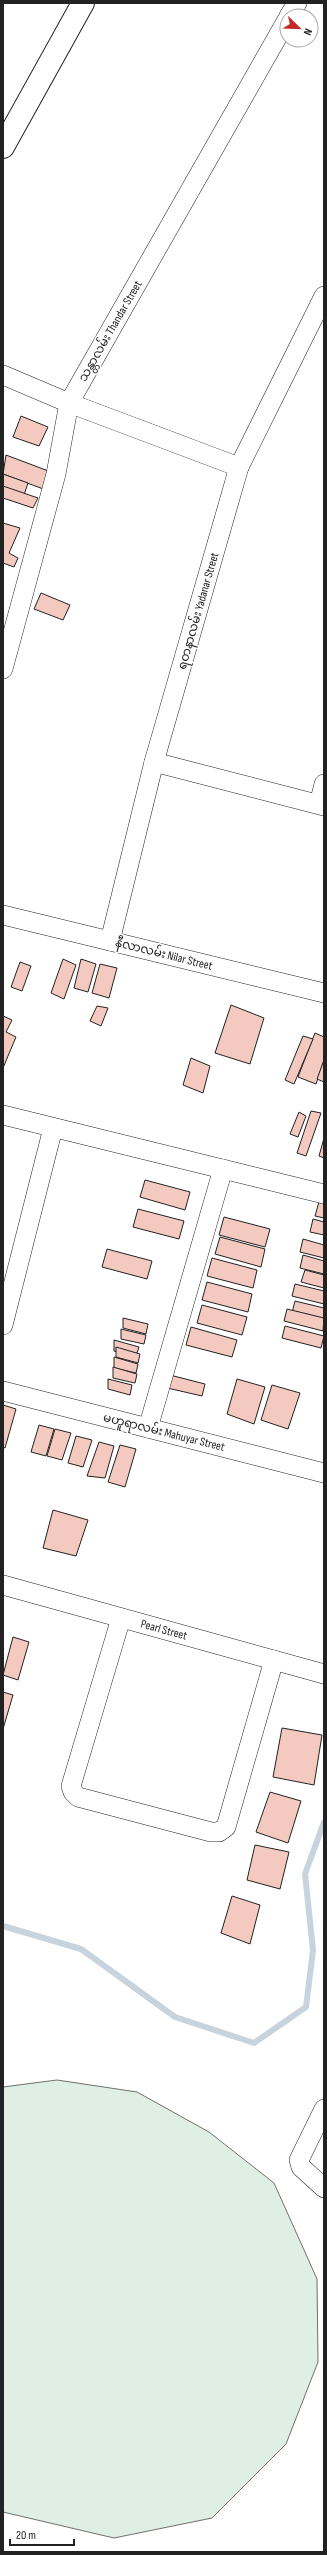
<svg xmlns="http://www.w3.org/2000/svg" width="327" height="2555" viewBox="0 0 327 2555" font-family="'Sofia Sans Condensed','Noto Sans Myanmar',sans-serif">
  <style>
    .green { fill: #e0efe3; stroke: #6f6f6f }
    .lines { fill: none; stroke-linecap: round; stroke-linejoin: round }
    .stream { stroke: #c7d3dd; stroke-width: 6 }
    .building { fill: #f3c9c0; stroke: #222 }
    .minor-casing { stroke: #222; stroke-width: 20 }
    .secondary-casing { stroke: #222; stroke-width: 24 }
    .minor { stroke: #fff; stroke-width: 19 }
    .secondary { stroke: #fff; stroke-width: 22 }
    .labels { text-anchor: middle; stroke-width: 3; stroke-linejoin: round; paint-order: stroke }
    .street-label { font-size: 12px; fill: #222; stroke: #fff }
  </style>
  <rect width="100%" height="100%" fill="#fff"/>
  <!-- green -->
  <path class="green" d="M57,2080L137,2092L209,2132L274,2183L317,2279L318,2362L286,2444L212,2518L114,2538L3,2512V2087Z"/>
  <g class="lines">
    <!-- stream -->
    <path class="stream" d="M3,1926L81,1949L175,2017L254,2043L306,2007L313,1950L305,1874L324,1822"/>
  </g>
  <!-- building -->
  <g class="building">
    <path d="M21,416L48,427L39,446L13,437Z"/>
    <path d="M6,455L51,472L46,490L3,474Z"/>
    <path d="M3,474L28,483L24,495L3,487Z"/>
    <path d="M3,486L38,498L33,508L3,498Z"/>
    <path d="M3,523L20,528L9,553L18,558L14,567L3,563Z"/>
    <path d="M41,593L70,605L63,620L34,609Z"/>
    <path d="M63,959L76,965L64,999L51,993Z"/>
    <path d="M81,959L96,964L88,992L74,988Z"/>
    <path d="M20,962L31,966L22,991L11,987Z"/>
    <path d="M100,964L117,968L109,998L92,993Z"/>
    <path d="M231,1005L264,1018L250,1064L215,1053Z"/>
    <path d="M97,1006L108,1008L101,1026L90,1021Z"/>
    <path d="M3,1016L12,1020L6,1032L16,1037L3,1068Z"/>
    <path d="M315,1033L324,1037V1060L316,1084L298,1077Z"/>
    <path d="M303,1036L313,1039L294,1084L285,1080Z"/>
    <path d="M191,1058L210,1066L203,1093L183,1085Z"/>
    <path d="M324,1060V1082L317,1079Z"/>
    <path d="M311,1111L321,1113L306,1156L297,1153Z"/>
    <path d="M299,1112L306,1116L298,1137L290,1134Z"/>
    <path d="M324,1138V1158L319,1156Z"/>
    <path d="M145,1180L190,1192L185,1210L140,1197Z"/>
    <path d="M320,1198L324,1199V1218L315,1216Z"/>
    <path d="M138,1209L184,1221L179,1239L133,1227Z"/>
    <path d="M224,1217L270,1229L265,1247L219,1235Z"/>
    <path d="M313,1219L324,1222V1235L310,1232Z"/>
    <path d="M220,1237L265,1249L261,1267L215,1254Z"/>
    <path d="M303,1239L324,1245V1258L300,1252Z"/>
    <path d="M107,1249L152,1261L147,1279L102,1267Z"/>
    <path d="M303,1255L324,1261V1274L300,1268Z"/>
    <path d="M212,1258L257,1270L253,1288L207,1276Z"/>
    <path d="M305,1270L324,1275V1288L301,1282Z"/>
    <path d="M207,1282L252,1294L248,1312L202,1300Z"/>
    <path d="M295,1284L324,1291V1304L292,1296Z"/>
    <path d="M295,1301L324,1308V1321L292,1313Z"/>
    <path d="M202,1305L247,1317L242,1335L197,1323Z"/>
    <path d="M287,1309L324,1318L323,1331L284,1321Z"/>
    <path d="M123,1318L148,1324L146,1334L123,1328Z"/>
    <path d="M285,1326L324,1336L321,1348L282,1338Z"/>
    <path d="M191,1327L237,1340L232,1357L186,1345Z"/>
    <path d="M121,1329L146,1335L144,1344L121,1339Z"/>
    <path d="M114,1340L139,1347L136,1356L114,1351Z"/>
    <path d="M116,1347L140,1354L138,1363L116,1357Z"/>
    <path d="M114,1357L138,1364L136,1373L114,1368Z"/>
    <path d="M113,1367L137,1374L135,1383L113,1378Z"/>
    <path d="M166,1374L205,1384L202,1396L163,1387Z"/>
    <path d="M108,1379L132,1385L130,1395L108,1389Z"/>
    <path d="M237,1379L265,1387L254,1424L227,1414Z"/>
    <path d="M272,1385L300,1393L288,1429L261,1420Z"/>
    <path d="M3,1405L16,1409L5,1448L3,1447Z"/>
    <path d="M39,1425L54,1429L46,1456L31,1452Z"/>
    <path d="M55,1429L71,1433L62,1460L47,1456Z"/>
    <path d="M76,1436L92,1440L83,1467L68,1463Z"/>
    <path d="M99,1442L114,1446L105,1478L87,1476Z"/>
    <path d="M120,1445L136,1449L125,1487L108,1482Z"/>
    <path d="M53,1510L88,1520L76,1556L43,1548Z"/>
    <path d="M13,1637L29,1642L18,1680L3,1675Z"/>
    <path d="M3,1692L13,1695L3,1729Z"/>
    <path d="M282,1728L322,1735L314,1785L273,1777Z"/>
    <path d="M270,1792L301,1801L288,1843L256,1832Z"/>
    <path d="M255,1845L289,1852L280,1889L247,1880Z"/>
    <path d="M232,1896L260,1905L250,1944L221,1933Z"/>
  </g>
  <g class="lines">
    <!-- minor casing -->
    <g class="minor-casing">
      <g id="minor">
        <path d="M289,16L297,3"/>
        <path d="M3,375L69,403L239,467"/>
        <path d="M3,669L56,474L69,403L287,20"/>
        <path d="M154,762L324,806"/>
        <path d="M319,804L324,784"/>
        <path d="M3,915L324,993"/>
        <path d="M110,941L154,762L239,467L324,296"/>
        <path d="M3,1115L324,1194"/>
        <path d="M3,1325L53,1128"/>
        <path d="M3,1391L324,1473"/>
        <path d="M148,1428L223,1169"/>
        <path id="s1" d="M3,1585L324,1674"/>
        <path d="M121,1618L71,1786L73,1792L78,1797L211,1832H219L226,1827L274,1660"/>
        <path d="M324,2109L299,2160L301,2167L324,2188"/>
      </g>
    </g>
    <!-- secondary casing -->
    <g class="secondary-casing">
      <path id="secondary" d="M3,147L83,3"/>
    </g>
    <!-- minor -->
    <use href="#minor" class="minor"/>
    <!-- secondary -->
    <use href="#secondary" class="secondary"/>
  </g>
  <g class="labels">
    <!-- street labels -->
    <g class="street-label">
      <text transform="translate(110 331) rotate(-60)" y="4">သန္တာလမ်း Thandar Street</text>
      <text transform="translate(198 611) rotate(-74)" y="4">ရတနာလမ်း Yadanar Street</text>
      <text transform="translate(164 954) rotate(14)" y="4">နီလာလမ်း Nilar Street</text>
      <text transform="translate(164 1432) rotate(14)" y="4">မဟူရာလမ်း Mahuyar Street</text>
      <text dy="4" stroke="none"><textPath href="#s1" startOffset="167">Pearl Street</textPath></text>
    </g>
  </g>
  <!-- border -->
  <rect width="327" height="2555" fill="none" stroke="#222222" stroke-width="8"/>
  <!-- north arrow -->
  <g transform="translate(299 28) rotate(113)"><circle r="19" fill="#ffffff" stroke="#a7a7a7"/>
  <path d="M0-3L7 15L0 10L-7 15Z" fill="#c62828"/>
  <text y="-6" font-size="11" font-weight="bold" text-anchor="middle" fill="#222222">N</text>
  </g>
  <!-- scale -->
  <path d="M10 2539v6h64v-6" fill="none" stroke="#222222" stroke-width="2"/>
  <text x="16" y="2539" font-size="12" fill="#222222" stroke="#ffffff" stroke-width="3" paint-order="stroke">20 m</text>
</svg>
